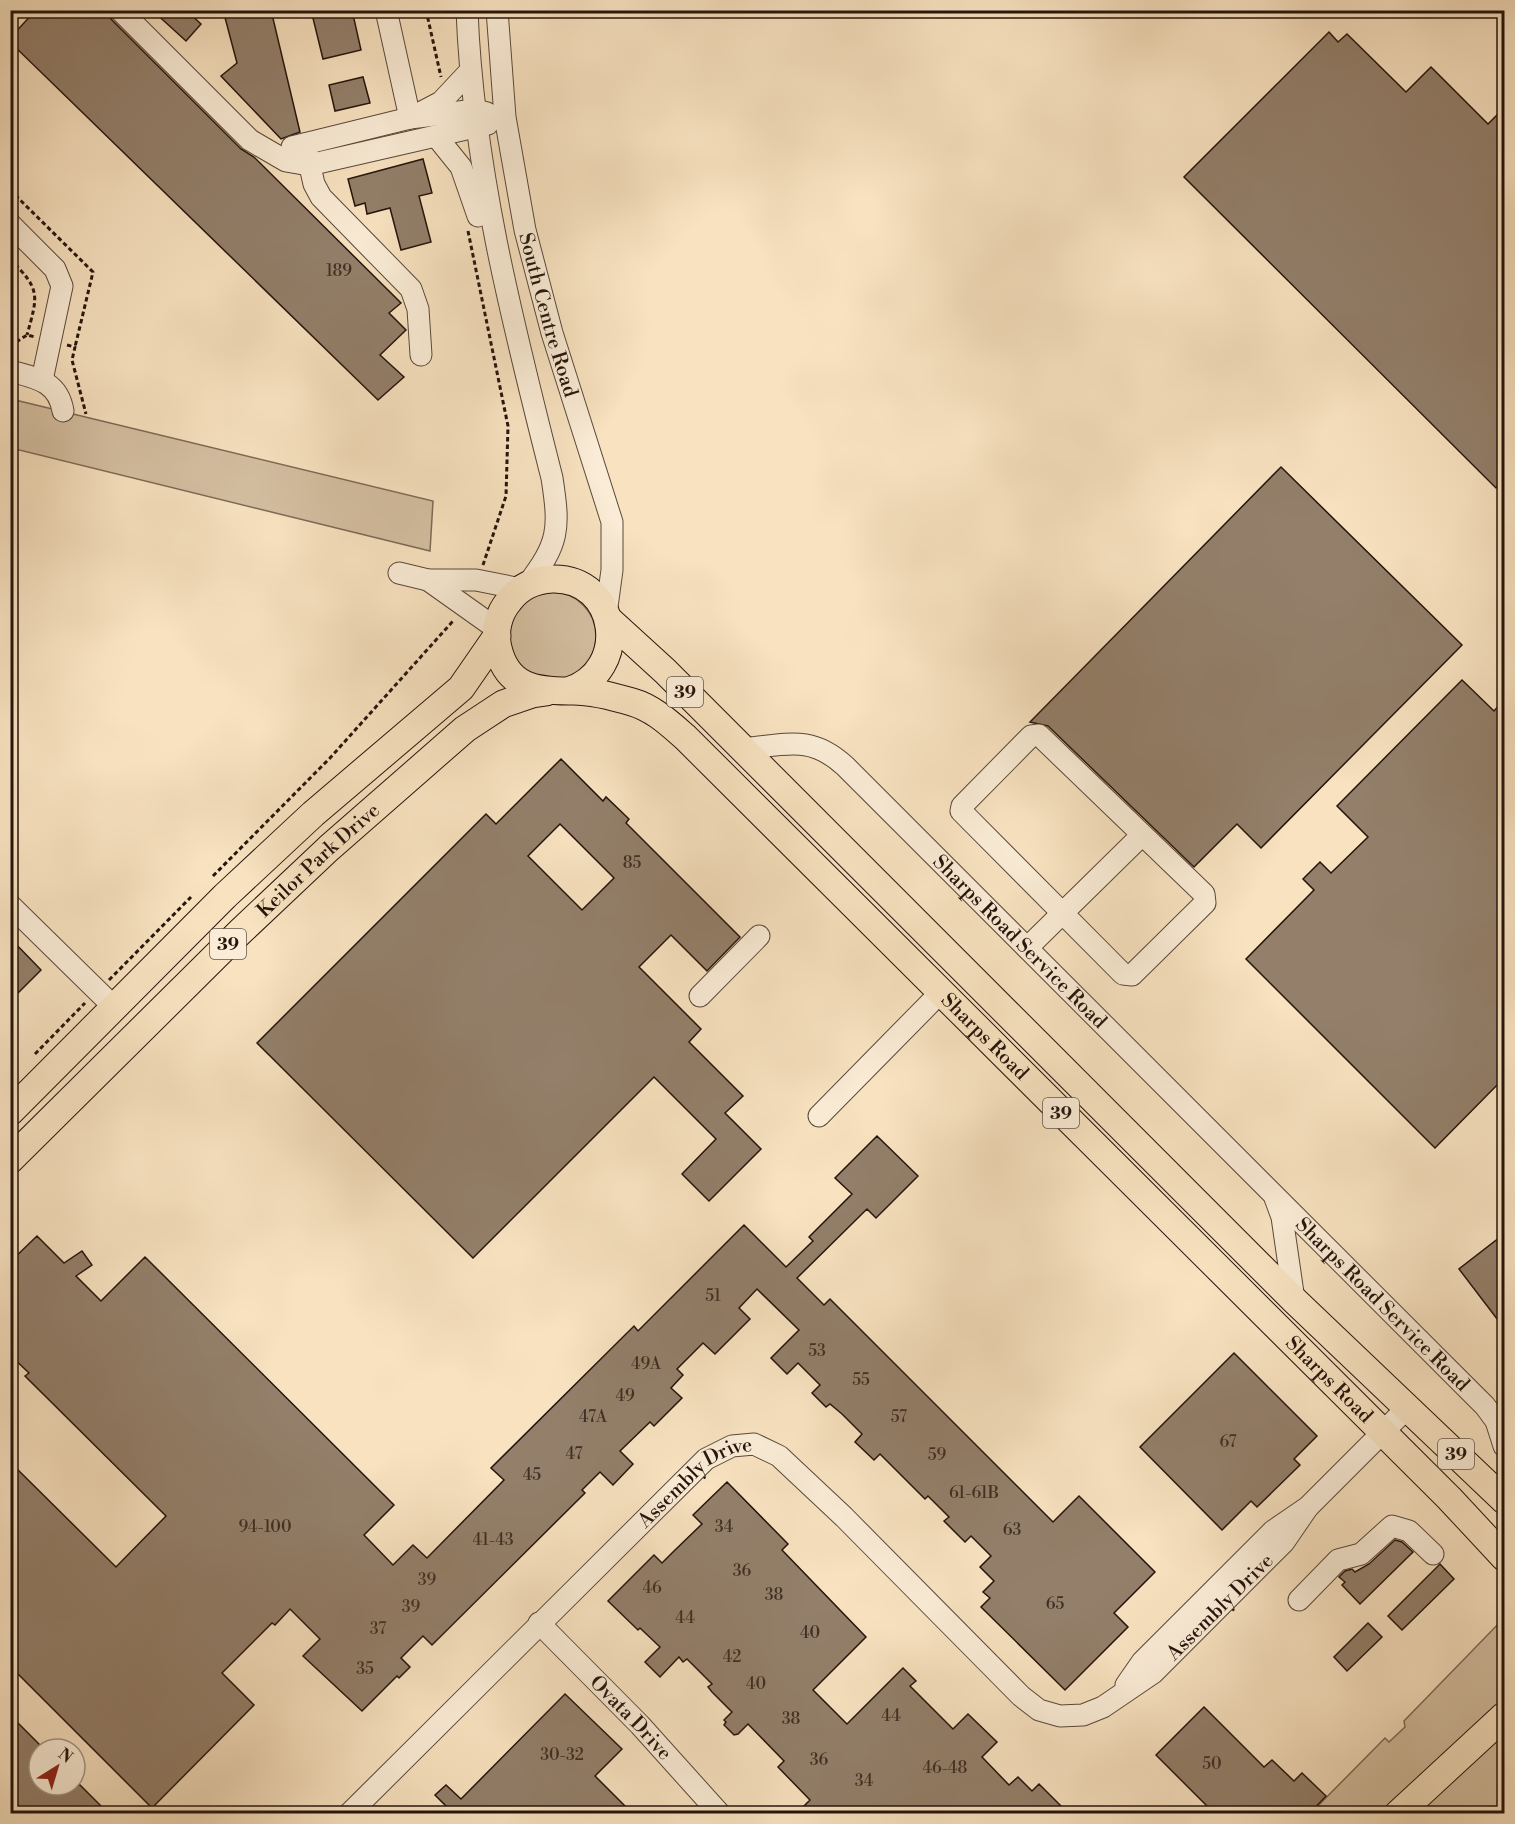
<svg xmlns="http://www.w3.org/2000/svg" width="1515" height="1824" viewBox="0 0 1515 1824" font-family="'Libre Bodoni',serif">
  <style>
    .green { fill: #d4bfa1; stroke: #7c6a56; stroke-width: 1.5 }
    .building { fill: #937f6a; stroke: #25140c; stroke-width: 1.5; fill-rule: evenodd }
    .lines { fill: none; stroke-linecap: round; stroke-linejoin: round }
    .minor-casing { stroke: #5a4839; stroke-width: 23 }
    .major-casing { stroke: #25140c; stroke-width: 29 }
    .path { stroke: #25140c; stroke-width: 3; stroke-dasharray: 4.5 3; stroke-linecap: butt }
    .minor { stroke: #faecd6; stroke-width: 21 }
    .major { stroke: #f8e2c0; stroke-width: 27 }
    .labels { text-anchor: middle; stroke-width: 4.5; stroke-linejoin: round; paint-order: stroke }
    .number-label { font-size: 16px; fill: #402f24 }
    .shield { fill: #faecd6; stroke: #655549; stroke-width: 1.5 }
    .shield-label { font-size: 18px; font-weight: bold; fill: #25140c }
    .street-label { font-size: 20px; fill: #25140c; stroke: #faecd6 }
  </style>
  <rect width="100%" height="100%" fill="#f8e2c0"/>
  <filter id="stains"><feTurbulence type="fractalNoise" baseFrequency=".00333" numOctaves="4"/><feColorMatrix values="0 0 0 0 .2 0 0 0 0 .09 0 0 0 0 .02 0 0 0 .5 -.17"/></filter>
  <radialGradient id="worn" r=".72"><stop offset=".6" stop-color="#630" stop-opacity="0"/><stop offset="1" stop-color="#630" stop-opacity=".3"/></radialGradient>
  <!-- green -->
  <g class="green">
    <path d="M11,399L433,501L430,551L11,448Z"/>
    <circle cx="552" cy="636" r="44"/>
    <path d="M1504,1618V1813L1310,1814L1385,1738L1389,1742L1405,1727L1404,1721Z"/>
  </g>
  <!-- building -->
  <g class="building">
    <path d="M36,10H106L111,19L241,149L254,157L401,303L389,313L406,330L380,355L404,377L378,400L10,42V38Z"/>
    <path d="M152,10H186L201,24L186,41Z"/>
    <path d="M223,10H271L300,132L281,139L221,76L237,63Z"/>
    <path d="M311,10H352L361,50L323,59Z"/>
    <path d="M1329,32L1338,42L1347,34L1406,92L1431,67L1488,124L1504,108V479L1496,488L1184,177Z"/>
    <path d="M363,77L370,103L335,111L329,85Z"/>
    <path d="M423,159L432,193L419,196L431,242L401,250L390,208L367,214L365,203L355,206L348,179Z"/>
    <path d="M1281,467L1462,645L1261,848L1237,824L1194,867L1048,726L1030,722Z"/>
    <path d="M1462,680L1494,711L1504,700V1078L1435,1148L1246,959L1314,890L1303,879L1320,862L1331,873L1368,837L1337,806Z"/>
    <path d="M561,759L603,801L606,797L629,819L626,823L740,937L707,971L671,935L639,967L701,1029L689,1042L743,1096L725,1113L761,1149L709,1201L682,1174L716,1139L654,1077L473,1258L257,1043L486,814L496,824ZM560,824L614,878L582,910L528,856Z"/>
    <path d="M10,938L41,970L10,1001Z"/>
    <path d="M877,1136L918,1176L876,1218L867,1209L797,1278L824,1305L830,1299L1053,1522L1079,1496L1155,1572L1114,1613L1128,1627L1065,1690L981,1607L990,1598L983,1592L994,1581L980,1567L991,1556L971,1536L965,1542L944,1521L949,1517L928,1496L925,1499L880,1454L874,1460L855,1442L862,1434L842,1414L830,1404L826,1407L812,1393L820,1385L798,1363L787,1374L771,1358L799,1330L757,1289L739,1308L750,1319L715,1354L703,1343L677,1369L683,1375L671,1388L682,1398L654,1426L650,1422L620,1451L633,1464L613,1485L600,1472L582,1490L585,1493L432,1645L423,1636L401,1658L410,1667L399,1678L397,1676L362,1711L303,1656L320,1639L290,1609L275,1625L272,1623L222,1673L254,1705L152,1808L10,1666V1462L116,1567L166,1516L25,1376L29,1373L10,1355V1262L37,1236L64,1263L82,1251L92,1265L76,1276L101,1301L145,1257L394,1505L364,1535L393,1565L413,1545L427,1558L504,1480L491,1468L634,1326L638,1331L744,1225L786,1267L813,1241L809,1237L852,1194L835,1178Z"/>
    <path d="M1504,1234V1328L1459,1269Z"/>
    <path d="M1234,1353L1317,1436L1294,1459L1300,1465L1257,1507L1251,1501L1222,1530L1140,1447Z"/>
    <path d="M727,1482L788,1544L782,1550L866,1637L813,1690L847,1724L903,1668L916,1681L910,1686L953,1729L968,1714L997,1742L982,1757L1009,1785L1018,1777L1032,1791L1039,1784L1069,1814H796L810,1800L778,1767L784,1761L748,1724L738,1734L734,1735L724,1725L726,1722L724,1720L732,1712L712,1692L708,1687L712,1684L687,1659L683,1662L679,1657L660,1677L645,1662L660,1647L640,1628L638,1630L608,1601L654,1555L662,1563L674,1551L702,1524L693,1515Z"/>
    <path d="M1395,1540L1402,1542L1413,1552L1360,1604L1342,1585L1345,1582L1339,1577L1345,1571L1352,1569L1355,1572L1369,1564Z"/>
    <path d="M1440,1564L1454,1579L1402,1630L1388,1616Z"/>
    <path d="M1368,1623L1382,1637L1347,1671L1334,1657Z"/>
    <path d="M565,1694L622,1749L595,1776L633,1814H446L450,1810L435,1795L446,1785L461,1799Z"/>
    <path d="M1204,1707L1264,1767L1272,1760L1294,1781L1302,1773L1326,1796L1309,1814H1215L1156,1755Z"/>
    <path d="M10,1715L39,1744V1785H80L109,1814H10Z"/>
  </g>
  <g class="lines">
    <!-- minor casing -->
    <g class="minor-casing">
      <g id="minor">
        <path d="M120,10L250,140L286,161L309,165L488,124"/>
        <path d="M386,10L410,118"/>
        <path d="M467,10C473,169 513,324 552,478C560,530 559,543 527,585"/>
        <path id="s1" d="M497,10L505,117L525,230L552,333L612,522V570L606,614"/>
        <path d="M418,114L441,102L470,71"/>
        <path d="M436,136L461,167L478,216"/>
        <path d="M305,144L314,184L321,197L411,289L418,309L421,355"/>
        <path d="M292,147L410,118L475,110L487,113"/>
        <path d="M10,224L55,269L62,286L42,380"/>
        <path d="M10,371C36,378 58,381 63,411"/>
        <path d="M399,573L428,580H476L521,589"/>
        <path d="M428,580L497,629"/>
        <path d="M1039,735L1204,894L1205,903L1132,975L1123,974L961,811L962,806L1031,736Z"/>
        <path id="s2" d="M742,749C786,745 810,734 845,766L1485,1406L1496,1421L1504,1446"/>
        <path d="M10,905L115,1008"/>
        <path d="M1027,948L1142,835"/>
        <path d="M700,996L759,936"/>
        <path d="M819,1116L940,993"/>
        <path d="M1275,1198L1282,1217L1294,1300"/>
        <path d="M1299,1600L1338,1560L1361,1554L1392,1526L1409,1531L1433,1554"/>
        <path id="s3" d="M539,1623L640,1725L720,1814"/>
        <path d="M1126,1685L1142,1662L1273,1531L1308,1507L1407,1408"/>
        <path id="s4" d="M349,1814L706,1459L732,1446L754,1444L779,1456L844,1517L1021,1696L1039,1710L1060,1716L1083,1715L1103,1707L1153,1673L1284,1542L1308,1507"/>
      </g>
    </g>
    <!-- major casing -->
    <g class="major-casing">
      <g id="major">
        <path d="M608,619L665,671L1294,1300L1504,1500"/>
        <path id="s5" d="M568,691C632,671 619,577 552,579C535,580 519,587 509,601C498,614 494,632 498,648C507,687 535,691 569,691C590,690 612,696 632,702C653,708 669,723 685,737L1449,1498L1504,1557"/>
        <path d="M10,1112L225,896L313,814L461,688L497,636"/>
        <path id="s6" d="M10,1160L241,931L329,848L465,729L503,704L532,694L546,692"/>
        <path d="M1398,1814L1504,1716"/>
      </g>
    </g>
    <!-- path -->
    <g class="path">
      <path d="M426,10L441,77"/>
      <path d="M10,190L93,272L75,347"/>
      <path d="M468,231L508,426L506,496L483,565"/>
      <path d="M10,259C41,290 38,295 27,335"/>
      <path d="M67,345L75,347L72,360L86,414"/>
      <path d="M10,346L27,335L35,337"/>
      <path d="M213,876L330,758L453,621"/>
      <path d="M109,980L191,897"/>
      <path d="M35,1054L85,1003"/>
    </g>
    <!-- minor -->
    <use href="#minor" class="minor"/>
    <!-- major -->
    <use href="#major" class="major"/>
  </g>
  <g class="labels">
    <!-- number labels -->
    <g class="number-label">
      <text x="339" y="276">189</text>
      <text x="632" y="868">85</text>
      <text x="713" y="1301">51</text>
      <text x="817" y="1356">53</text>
      <text x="646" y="1369">49A</text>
      <text x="861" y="1385">55</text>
      <text x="625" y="1401">49</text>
      <text x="593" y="1422">47A</text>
      <text x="899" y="1422">57</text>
      <text x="1228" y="1447">67</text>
      <text x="574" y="1459">47</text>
      <text x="937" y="1460">59</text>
      <text x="532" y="1480">45</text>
      <text x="974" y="1498">61-61B</text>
      <text x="265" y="1532">94-100</text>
      <text x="724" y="1532">34</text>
      <text x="1012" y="1535">63</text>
      <text x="493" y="1545">41-43</text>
      <text x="742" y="1576">36</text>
      <text x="427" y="1585">39</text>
      <text x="652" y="1593">46</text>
      <text x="774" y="1600">38</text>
      <text x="1055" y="1609">65</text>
      <text x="411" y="1612">39</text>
      <text x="685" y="1623">44</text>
      <text x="378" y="1634">37</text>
      <text x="810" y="1638">40</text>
      <text x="732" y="1662">42</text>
      <text x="365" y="1674">35</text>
      <text x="756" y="1689">40</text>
      <text x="891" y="1721">44</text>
      <text x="791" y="1724">38</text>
      <text x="562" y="1760">30-32</text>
      <text x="819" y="1765">36</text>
      <text x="1212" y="1769">50</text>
      <text x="945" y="1773">46-48</text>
      <text x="864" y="1786">34</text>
    </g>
    <!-- shield labels -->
    <g class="shield">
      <rect x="667" y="677" width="36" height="30" rx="4.5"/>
      <rect x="210" y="929" width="36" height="30" rx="4.5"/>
      <rect x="1043" y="1098" width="36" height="30" rx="4.5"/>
      <rect x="1438" y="1439" width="36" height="30" rx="4.5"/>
    </g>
    <g class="shield-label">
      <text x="685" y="698">39</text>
      <text x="228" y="950">39</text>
      <text x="1061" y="1119">39</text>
      <text x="1456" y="1460">39</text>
    </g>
    <!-- street labels -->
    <g class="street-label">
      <text dy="7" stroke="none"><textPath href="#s1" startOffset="310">South Centre Road</textPath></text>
      <text dy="7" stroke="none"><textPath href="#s6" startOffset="430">Keilor Park Drive</textPath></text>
      <text dy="7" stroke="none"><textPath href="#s2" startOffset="357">Sharps Road Service Road</textPath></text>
      <text dy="7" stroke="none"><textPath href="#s5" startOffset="909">Sharps Road</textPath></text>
      <text dy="7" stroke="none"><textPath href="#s2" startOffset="870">Sharps Road Service Road</textPath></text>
      <text dy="7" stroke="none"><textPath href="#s5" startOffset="1395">Sharps Road</textPath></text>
      <text dy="7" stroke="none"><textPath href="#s4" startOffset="482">Assembly Drive</textPath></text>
      <text dy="7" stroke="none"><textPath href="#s4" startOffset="1167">Assembly Drive</textPath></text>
      <text dy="7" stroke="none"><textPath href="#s3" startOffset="132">Ovata Drive</textPath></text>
    </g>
  </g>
  <!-- margin -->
  <rect width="1515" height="1824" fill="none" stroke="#f8e2c0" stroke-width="36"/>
  <rect x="12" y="12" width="1491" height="1800" fill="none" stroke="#25140c" stroke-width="3"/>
  <rect x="18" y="18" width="1479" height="1788" fill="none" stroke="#25140c" stroke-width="1.5"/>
  <!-- north arrow -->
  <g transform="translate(57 1767) rotate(37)"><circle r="28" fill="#faecd6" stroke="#a59685" stroke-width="1.5"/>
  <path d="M0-4.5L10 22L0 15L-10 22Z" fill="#8f2418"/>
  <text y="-9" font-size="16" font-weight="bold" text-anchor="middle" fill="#25140c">N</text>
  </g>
  <rect width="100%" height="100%" filter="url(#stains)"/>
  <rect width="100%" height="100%" fill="url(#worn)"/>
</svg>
